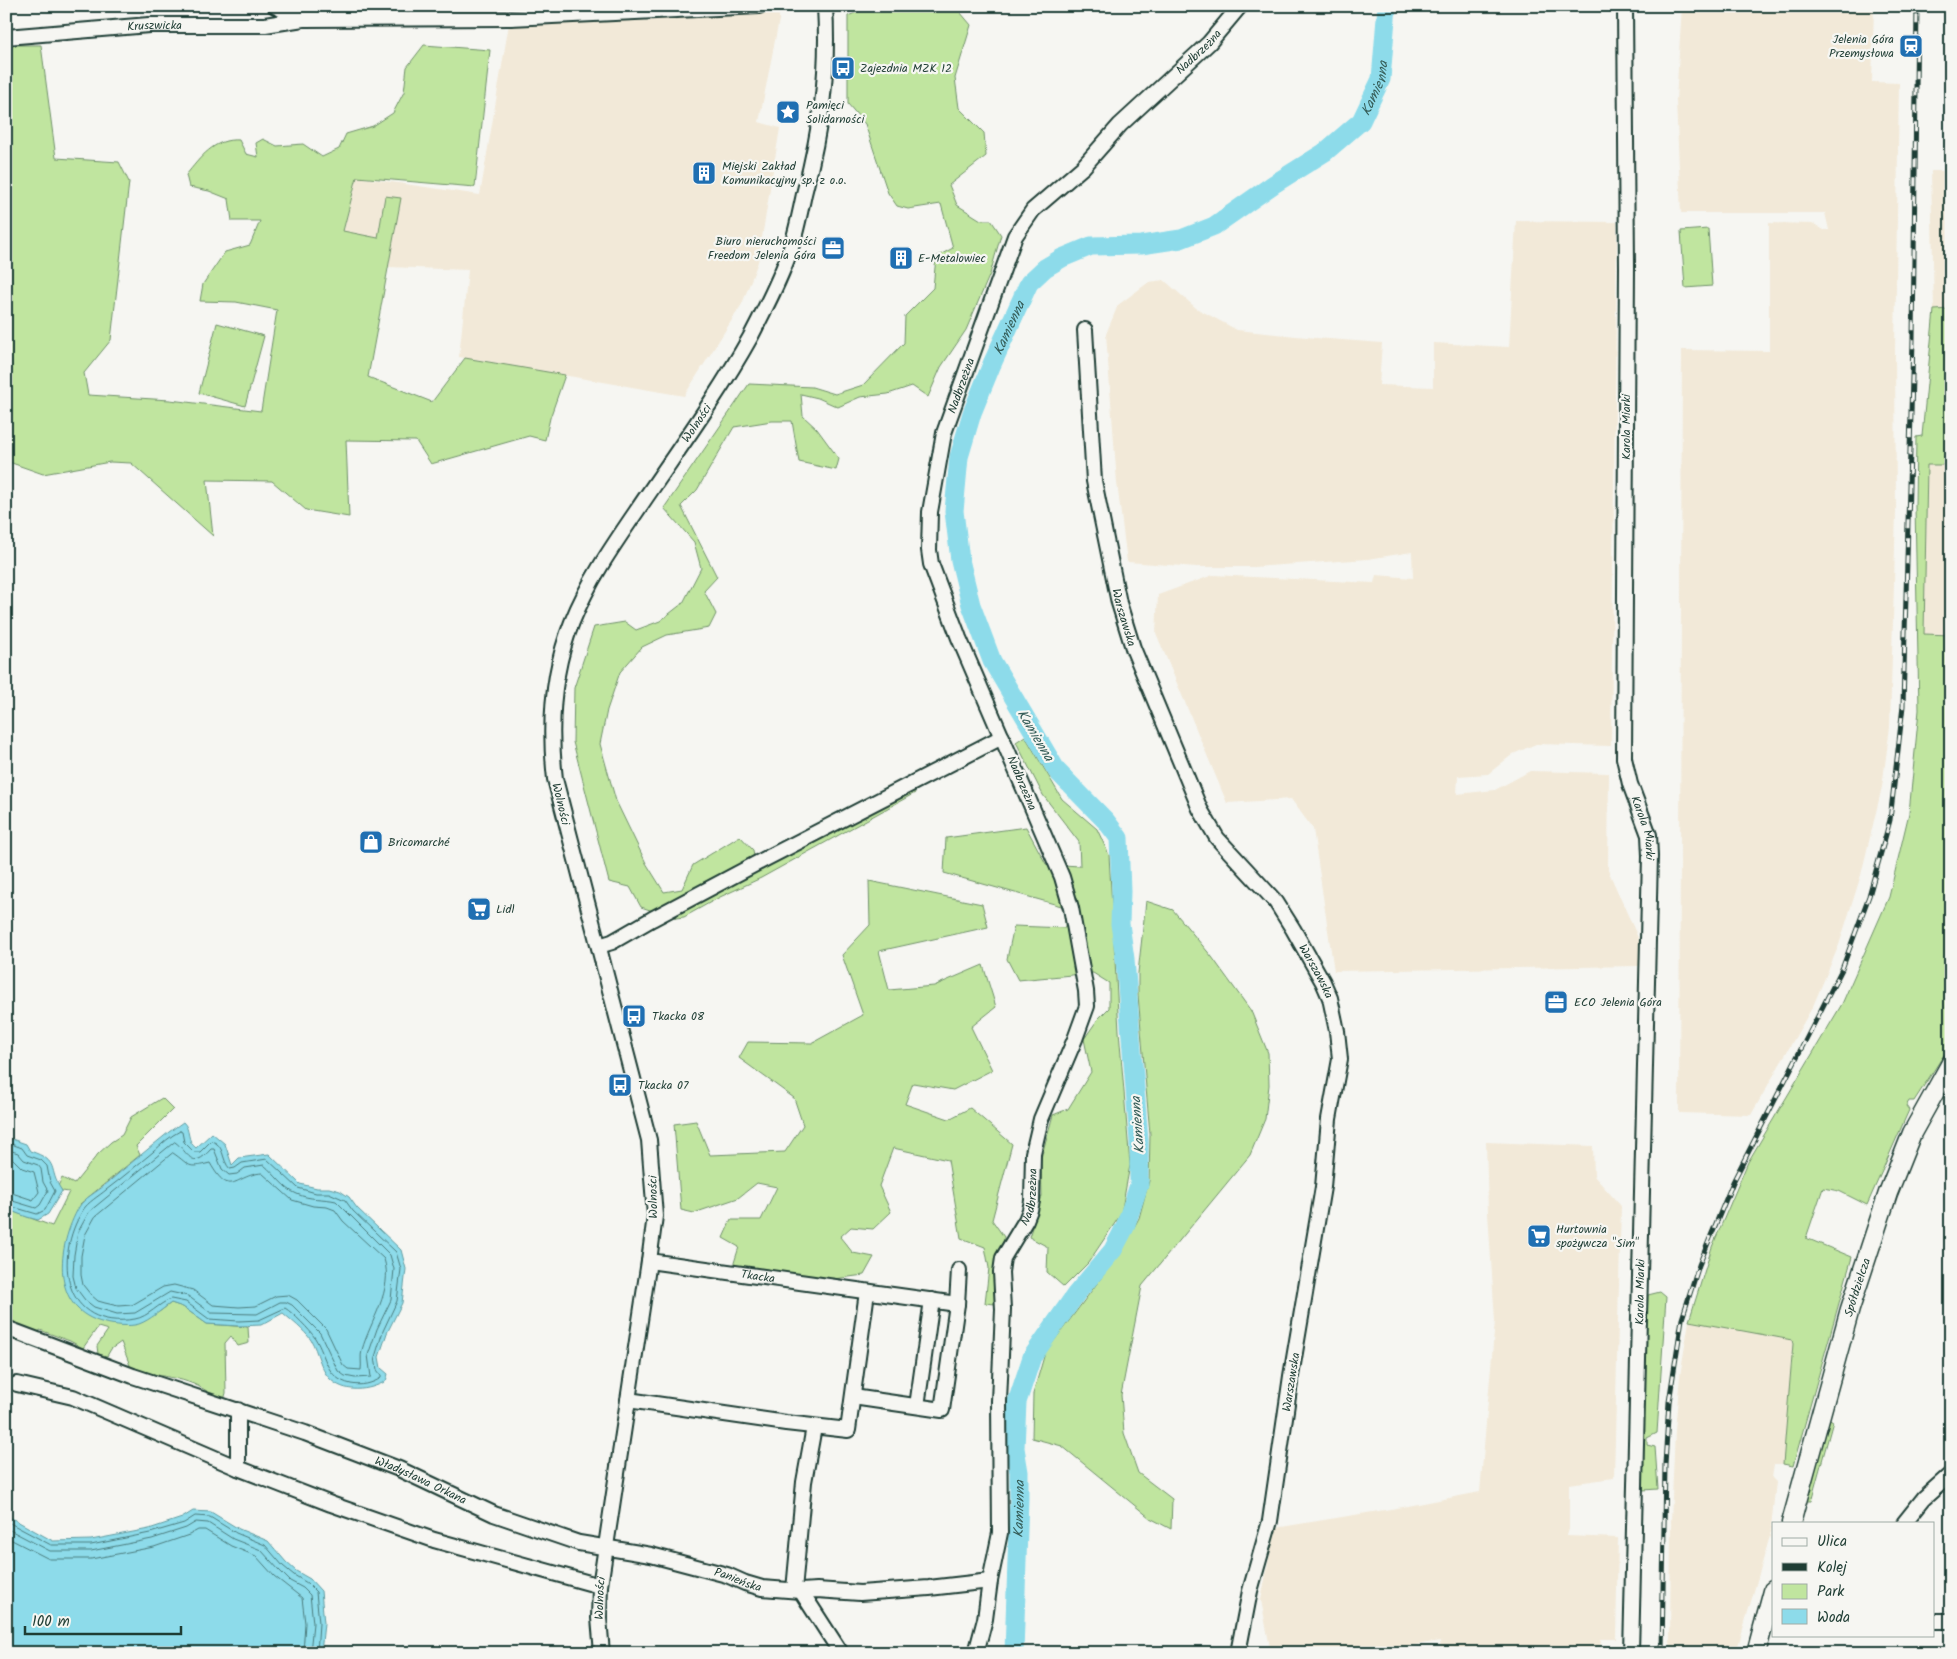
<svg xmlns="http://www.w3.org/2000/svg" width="1957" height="1659" viewBox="0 0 1957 1659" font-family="Kalam,sans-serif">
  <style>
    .built { fill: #f2e9d8 }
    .green { fill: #c0e59f; stroke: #70916a }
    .water { fill: #8ddbea; stroke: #619ca1 }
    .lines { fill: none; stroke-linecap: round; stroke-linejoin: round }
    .shore { stroke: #4b7c7d; stroke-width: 1 }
    .river { stroke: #8ddbea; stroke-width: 19 }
    .minor-casing { stroke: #1f3d34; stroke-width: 18 }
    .major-casing { stroke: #1f3d34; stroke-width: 21 }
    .minor { stroke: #f6f6f2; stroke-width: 14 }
    .major { stroke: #f6f6f2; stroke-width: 18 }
    .rail-casing { stroke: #1f3d34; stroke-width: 5 }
    .rail { stroke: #f6f6f2; stroke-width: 3; stroke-dasharray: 9; stroke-linecap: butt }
    .labels { text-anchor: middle; stroke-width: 4.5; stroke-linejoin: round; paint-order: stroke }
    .street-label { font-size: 12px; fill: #1f3d34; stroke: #f6f6f2 }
    .poi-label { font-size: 12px; fill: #1f3d34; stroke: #f6f6f2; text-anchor: start }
    .water-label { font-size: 14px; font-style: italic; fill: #355d58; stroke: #f6f6f2 }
  </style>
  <rect width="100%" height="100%" fill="#f6f6f2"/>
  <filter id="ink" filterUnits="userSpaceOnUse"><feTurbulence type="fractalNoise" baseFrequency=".02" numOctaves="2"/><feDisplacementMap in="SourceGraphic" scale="10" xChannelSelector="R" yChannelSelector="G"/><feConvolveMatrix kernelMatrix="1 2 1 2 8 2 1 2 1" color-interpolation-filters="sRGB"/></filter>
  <g filter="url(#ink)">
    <!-- built -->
    <g class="built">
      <path d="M1682,6H1874L1872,82L1899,83L1895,352L1896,511L1890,727L1882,787L1861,875L1839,945L1813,1006L1751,1115L1679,1113L1682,350L1769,351V223L1814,224L1824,230H1829L1825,213H1681L1676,100Z"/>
      <path d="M776,11L779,12V20L759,122L780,128L758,262L742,304L684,396L459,357L468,270L388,267L393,240L343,232L357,177L480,195L509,24Z"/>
      <path d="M1931,171H1951V309L1934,310Z"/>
      <path d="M1516,221L1617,222L1611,746L1536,744L1513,754L1488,774L1458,776L1457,794L1495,790L1530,771L1609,773L1608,870L1639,940V966L1334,971L1313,829L1291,799L1227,803L1156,633L1158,595L1213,575L1374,583L1376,575L1413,578L1412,552L1368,559L1254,567H1197L1127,562L1117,483L1106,334L1118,305L1149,282L1164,280L1196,308L1237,330L1316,338L1382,343L1379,385L1433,387V343L1509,347Z"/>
      <path d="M1927,465H1951V635L1924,634Z"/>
      <path d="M1486,1142L1593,1146L1594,1176L1621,1206L1614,1478L1569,1484V1529L1567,1536L1618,1538L1616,1639H1601L1600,1653H1441L1440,1641L1365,1653H1271L1261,1600L1275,1528L1403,1507L1480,1492L1495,1321L1488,1213Z"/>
      <path d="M1689,1321L1792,1340L1793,1344L1783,1464H1774L1772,1478L1776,1482L1770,1536L1736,1653H1672L1670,1642L1671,1521L1675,1430L1680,1376Z"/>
    </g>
    <!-- green -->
    <g class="green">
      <path d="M870,6H937V8L955,6L971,25L955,78L959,108L984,133L986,156L949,185L957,205L981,220H991L1001,235L990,274L966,330L941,367L928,397L912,386L888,394L860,397L838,407L818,398L801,394L803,416L817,429L839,459L836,470L799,462L792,421H772L734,427L697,490L681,506L717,577L704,591L716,614L709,628L667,635L642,647L620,672L607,710L600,744L616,801L646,863L664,892L682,889L693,865L740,836L753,850L756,870L914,789L915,793L761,878L720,897L684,917L676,918L660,909L656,912L641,907L630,887L609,882L573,742L574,688L594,627L625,622L636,630L660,621L683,603L701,568L694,542L664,508L749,384L812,387L835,394L863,385L904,343L905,316L933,288L936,257L953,248L941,204L908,209L897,206L888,193L865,124L848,104V16Z"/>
      <path d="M6,45H41L56,158L119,162L129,182L111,340L84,373L88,395L170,400L261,411L277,310L236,302L200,301L203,284L225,252L250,245L260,221H232L229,199L209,191L189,187L186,175C200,158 214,138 239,140L246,154L258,157L256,143L263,139L277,146L303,144L322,157L339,149L346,134L373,126L393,113L404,92L407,67L424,45L490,50L475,187L357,177L343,231L378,238L385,196L401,198L368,377L432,402L465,358L565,375L550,418L545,440L529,436L431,464L416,441L346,440L349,517L306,510L272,481L207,480L213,536L131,463L110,462L43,474L6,461Z"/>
      <path d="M1708,229L1712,286L1685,288L1681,231Z"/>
      <path d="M1951,309V465H1927L1924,634L1951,635V1044L1914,1101H1909L1906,1106L1909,1110L1867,1205L1839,1191L1823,1188L1806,1238L1852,1257L1793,1466L1783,1464L1793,1344L1792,1340L1689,1321L1712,1247L1748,1162L1842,1004L1889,897L1909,813L1919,710L1915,506L1916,437L1922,436L1934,310Z"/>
      <path d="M217,323L264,336L245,406L199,393Z"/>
      <path d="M1025,736L1062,799L1097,829L1109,855L1119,1031L1130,1165L1121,1214L1088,1263L1064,1287L1047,1272L1048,1247L1029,1237L1042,1196L1041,1158L1053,1115L1068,1109L1091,1072L1084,1039L1098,1019L1109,1008V983L1093,973L1018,980L1007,959L1014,926L1065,928V907L944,873L946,838L1026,827L1046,864L1080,866L1079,842L1043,795L1016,742Z"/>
      <path d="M869,881L982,904L988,927L879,951L889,990L934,986L983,965L996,1007L971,1027L992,1070L953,1090L913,1083L905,1104L949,1119L970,1108L1012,1144L992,1220L1004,1237L995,1304L985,1303L989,1268L985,1247L961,1238L948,1160L893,1148L879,1186L891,1212L873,1229L851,1227L840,1237L853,1253L874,1257L864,1275L826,1280L733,1266L739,1247L723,1238L731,1220H761L777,1187L757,1183L738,1198L694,1213L681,1210L674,1124L696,1121L710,1155L785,1152L803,1125L794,1098L739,1058L748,1042L812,1043L863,1015L842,955L870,925Z"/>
      <path d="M1146,901L1173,910L1212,957L1251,1011L1268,1053L1269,1085L1265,1119L1250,1155L1142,1286L1121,1395L1124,1433L1138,1473L1172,1499L1171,1529L1150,1518L1062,1446L1032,1438L1033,1394L1045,1353L1122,1250L1139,1218L1149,1181L1150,1134L1138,995V973Z"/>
      <path d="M162,1098L173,1109L136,1146L140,1155L80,1204L159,1312L171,1303L183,1307L207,1324L248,1327L249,1343L238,1346L231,1336L225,1343L226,1393L224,1400L219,1401C191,1374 165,1380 131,1368L121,1342L111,1349L107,1356L98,1354L97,1346L108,1330L98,1327L83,1348L70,1341L40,1330L38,1334L6,1321V1209L52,1226L69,1192L62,1191L58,1186L62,1178L74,1184L98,1154L111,1142L122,1135L131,1117Z"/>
      <path d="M1660,1292L1666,1297L1657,1433L1647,1438V1445L1655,1447L1658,1489L1643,1490V1411L1648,1295Z"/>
      <path d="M1828,1418L1833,1421L1811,1501H1806Z"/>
    </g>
    <!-- water -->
    <g class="water">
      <path d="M183,1122C191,1129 186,1141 196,1148L212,1133L225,1144L232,1165L239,1158L269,1154L300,1184L317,1188H329L340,1191L349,1197L357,1208L401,1250L406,1269L402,1303L387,1333L379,1357L381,1368L388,1374L386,1381C369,1391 344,1394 329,1378C320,1368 318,1352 311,1340C304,1330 292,1321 283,1313L261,1325L239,1326L207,1324L183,1307L171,1303C161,1310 150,1320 139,1324C129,1327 115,1325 105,1323C49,1310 57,1246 79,1207C84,1198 97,1192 105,1185C126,1167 148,1149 169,1132Z"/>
      <path d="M6,1137L26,1144L30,1151C61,1161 47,1169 62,1191L48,1214L38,1220L27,1217L6,1209Z"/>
      <path d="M193,1511L211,1512L239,1529L268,1541L286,1562L296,1571L310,1579L321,1591L324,1623L321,1653H6V1515L53,1541L91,1540L149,1529L182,1518Z"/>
    </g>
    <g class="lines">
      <!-- shore -->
      <g class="shore">
        <path d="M180,1131L182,1132L184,1142L194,1152H200L211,1141C225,1144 221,1160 230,1169L235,1168L242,1163L267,1159L298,1188L316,1193H329L345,1200L353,1211L396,1252L401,1269L397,1301L383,1331L375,1357L377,1370L381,1375V1378C371,1384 362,1386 351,1384C325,1378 327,1357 315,1338C310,1330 293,1313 285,1308L259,1320L239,1321L209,1319L186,1302L171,1299C159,1303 148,1317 135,1319C63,1331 53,1258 83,1210C88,1202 99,1196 106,1190C122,1178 137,1165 153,1152C162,1144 170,1136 180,1131Z"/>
        <path d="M6,1142L22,1148L27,1155L41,1160L47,1166L50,1182L55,1191L45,1210L37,1214L6,1205"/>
        <path d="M175,1142C189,1152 191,1172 211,1149H214L222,1169L229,1175L237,1174L245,1168L264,1165C275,1174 284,1189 297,1194C310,1200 323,1198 336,1201L390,1255L394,1269L391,1300L377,1329L368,1355L371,1377L355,1378L345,1376L338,1371L320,1333L292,1305L286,1302H280L257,1314L211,1313L188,1296L170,1292L135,1313L117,1314L94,1307L85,1300L76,1288L73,1276L74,1255L78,1232L89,1212Z"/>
        <path d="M6,1149L18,1153L24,1160L38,1165L41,1169L43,1182L48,1191L40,1205L36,1208L6,1199"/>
        <path d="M173,1153C192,1166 186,1169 210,1163C231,1200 234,1175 262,1173L292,1200L313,1206L327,1207L335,1210L343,1221L384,1259C394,1290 370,1321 362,1350C360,1357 362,1363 361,1370L348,1369L343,1365L326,1329L297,1300L288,1295L276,1296L256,1306L239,1307L213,1305L193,1290L174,1285L163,1287L132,1305L118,1306L105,1303L98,1301L91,1295L83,1285L81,1275V1256L85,1235L95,1217Z"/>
        <path d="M6,1157L13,1159L22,1168L34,1172L39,1192L33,1200L6,1191"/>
        <path d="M6,1521L51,1545H91L150,1533L184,1523L195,1516L210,1517L236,1533L265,1545L283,1566L294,1575L307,1583L316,1592L319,1623L317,1653"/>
        <path d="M6,1528L50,1551H91L152,1539L186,1528L196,1522L208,1523L233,1539L261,1550L279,1570L290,1581L303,1588L310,1595L313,1623L310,1653"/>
        <path d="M6,1537L49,1559H91L154,1547L189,1535L198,1530H205L231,1546L256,1556L274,1576L302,1598L305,1623L303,1653"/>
      </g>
      <!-- river -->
      <path class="river" id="s1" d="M1014,1653L1019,1498V1472L1015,1448L1017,1402L1032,1357L1076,1294L1113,1250L1125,1227L1139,1185V1141L1125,959L1120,924L1121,891L1119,838L1106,821L1057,771L992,661L971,605L960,560L954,511L959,457L972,413L992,364L1029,283L1045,268L1062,258L1091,246L1141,245L1181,239L1214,226L1274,184L1325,152L1361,121L1381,79L1387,6"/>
      <!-- minor casing -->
      <g class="minor-casing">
        <g id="minor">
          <path d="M275,6L302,19"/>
          <path id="s2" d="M1625,6L1627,267L1624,758L1630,784L1649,835L1650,856L1631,1653"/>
          <path id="s3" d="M6,37L149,25H265L303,19L511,18L759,6"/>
          <path id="s4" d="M1085,330L1094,481L1119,603L1133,648L1200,809L1217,838L1276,902L1293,929L1323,982L1330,998L1337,1031L1340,1059L1329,1119L1323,1187L1291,1376L1270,1521L1250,1591L1238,1653"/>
          <path d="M599,946L612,942L652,919L767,858L1002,737"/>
          <path id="s5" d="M649,1261L957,1304"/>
          <path id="s6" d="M6,1328L133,1376L305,1433L399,1469L494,1514L579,1543L651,1555L727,1575L745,1583L762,1588L801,1591L841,1653"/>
          <path d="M17,1384L73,1397L238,1468L331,1504L434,1540L600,1586"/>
          <path d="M853,1397L942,1410L957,1304L959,1270"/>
          <path d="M628,1400L786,1423L848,1430L867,1292"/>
          <path d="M917,1406L932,1300"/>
          <path d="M238,1410V1468"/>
          <path d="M1904,1523L1924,1498L1951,1474"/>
          <path d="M794,1590L804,1482L814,1427"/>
          <path d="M801,1591L817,1590L860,1593L929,1588L990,1581"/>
          <path d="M1933,1621H1951"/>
          <path id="s7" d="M602,1653L599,1618L600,1586L649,1261L655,1216L649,1140L555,779C549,726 552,672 572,622C588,582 612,547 636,512C675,454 717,397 751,336C765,309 780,280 790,251C796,233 800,213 804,194C821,129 829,74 825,6"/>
          <path id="s8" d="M976,1653L985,1619L990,1581L1000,1533L999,1401L1003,1309L1001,1272L1003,1258L1026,1220L1030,1210L1032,1201L1033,1153L1041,1119L1075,1039L1087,1006L1086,991L1071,908L1062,877L959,638L931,564L929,550L930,512L944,433L1015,236L1033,210L1083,167L1120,125L1209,43L1240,6"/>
        </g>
      </g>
      <!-- major casing -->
      <g class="major-casing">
        <g id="major">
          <path id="s9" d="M1791,1523L1850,1309L1888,1193L1912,1133L1951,1063"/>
          <path d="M1756,1653L1773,1590"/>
        </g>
      </g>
      <!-- minor -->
      <use href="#minor" class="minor"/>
      <!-- major -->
      <use href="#major" class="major"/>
      <!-- rail casing -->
      <g class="rail-casing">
        <path id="rail" d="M1662,1653L1665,1464L1669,1402L1682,1319L1699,1265L1733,1182L1842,969L1869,896L1890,820L1903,706L1913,340L1917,6"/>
      </g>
      <!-- rail -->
      <use href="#rail" class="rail"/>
    </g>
  </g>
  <!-- icons -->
  <defs>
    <g id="station-square" transform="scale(1.25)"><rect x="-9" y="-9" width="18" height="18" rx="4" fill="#1f6fb2" stroke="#f6f6f2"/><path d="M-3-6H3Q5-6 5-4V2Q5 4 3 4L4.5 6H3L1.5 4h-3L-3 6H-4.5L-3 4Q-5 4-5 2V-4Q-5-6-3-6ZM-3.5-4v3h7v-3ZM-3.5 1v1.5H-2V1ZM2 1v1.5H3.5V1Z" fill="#fff"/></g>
    <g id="bus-square" transform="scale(1.25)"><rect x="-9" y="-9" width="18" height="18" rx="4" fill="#1f6fb2" stroke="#f6f6f2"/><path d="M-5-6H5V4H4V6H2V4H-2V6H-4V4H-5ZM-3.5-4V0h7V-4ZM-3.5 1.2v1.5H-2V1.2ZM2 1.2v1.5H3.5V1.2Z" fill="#fff"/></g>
    <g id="sight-square" transform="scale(1.25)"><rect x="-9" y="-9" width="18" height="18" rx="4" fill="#1f6fb2" stroke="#f6f6f2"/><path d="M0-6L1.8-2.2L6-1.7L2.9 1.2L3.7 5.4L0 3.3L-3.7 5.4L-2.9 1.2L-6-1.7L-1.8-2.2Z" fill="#fff"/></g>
    <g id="building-square" transform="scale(1.25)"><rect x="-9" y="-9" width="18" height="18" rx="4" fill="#1f6fb2" stroke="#f6f6f2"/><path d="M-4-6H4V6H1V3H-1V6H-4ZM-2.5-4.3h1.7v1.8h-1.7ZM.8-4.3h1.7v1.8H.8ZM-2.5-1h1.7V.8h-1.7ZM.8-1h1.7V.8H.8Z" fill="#fff"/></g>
    <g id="office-square" transform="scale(1.25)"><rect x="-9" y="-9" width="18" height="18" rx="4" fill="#1f6fb2" stroke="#f6f6f2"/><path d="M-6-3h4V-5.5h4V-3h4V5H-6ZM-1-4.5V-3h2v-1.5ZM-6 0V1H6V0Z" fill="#fff"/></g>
    <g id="shop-square" transform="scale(1.25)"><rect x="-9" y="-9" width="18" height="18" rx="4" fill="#1f6fb2" stroke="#f6f6f2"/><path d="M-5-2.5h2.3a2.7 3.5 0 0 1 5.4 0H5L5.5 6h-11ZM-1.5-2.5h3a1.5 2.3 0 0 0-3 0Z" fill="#fff"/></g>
    <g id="supermarket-square" transform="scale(1.25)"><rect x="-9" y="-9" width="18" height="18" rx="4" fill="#1f6fb2" stroke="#f6f6f2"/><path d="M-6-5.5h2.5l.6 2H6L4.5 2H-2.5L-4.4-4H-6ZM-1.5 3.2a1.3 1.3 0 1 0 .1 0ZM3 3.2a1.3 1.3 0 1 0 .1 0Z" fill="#fff"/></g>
  </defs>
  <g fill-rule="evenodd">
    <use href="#station-square" x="1911" y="46"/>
    <use href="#bus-square" x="843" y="68"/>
    <use href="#sight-square" x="788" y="112"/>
    <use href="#building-square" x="704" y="173"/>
    <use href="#office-square" x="833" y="248"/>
    <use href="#building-square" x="901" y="258"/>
    <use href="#shop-square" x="371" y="842"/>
    <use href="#supermarket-square" x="479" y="909"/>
    <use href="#office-square" x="1556" y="1002"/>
    <use href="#bus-square" x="634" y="1016"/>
    <use href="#bus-square" x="620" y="1085"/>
    <use href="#supermarket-square" x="1539" y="1236"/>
  </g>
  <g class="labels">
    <!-- street labels -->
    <g class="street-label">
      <text dy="4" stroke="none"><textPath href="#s3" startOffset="149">Kruszwicka</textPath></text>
      <text dy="4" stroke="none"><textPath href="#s8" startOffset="1741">Nadbrzeżna</textPath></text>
      <text dy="4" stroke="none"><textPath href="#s8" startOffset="1321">Nadbrzeżna</textPath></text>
      <text dy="4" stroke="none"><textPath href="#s7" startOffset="1285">Wolności</textPath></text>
      <text transform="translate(1626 427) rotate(-90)" y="4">Karola Miarki</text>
      <text dy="4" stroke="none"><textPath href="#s4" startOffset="291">Warszawska</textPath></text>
      <text transform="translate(1022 783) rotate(67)" y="4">Nadbrzeżna</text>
      <text transform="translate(561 804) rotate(76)" y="4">Wolności</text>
      <text dy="4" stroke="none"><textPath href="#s2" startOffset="825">Karola Miarki</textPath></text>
      <text dy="4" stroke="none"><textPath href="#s4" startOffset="698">Warszawska</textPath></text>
      <text dy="4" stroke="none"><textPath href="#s8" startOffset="466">Nadbrzeżna</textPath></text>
      <text transform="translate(653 1197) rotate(-91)" y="4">Wolności</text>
      <text dy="4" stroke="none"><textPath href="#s5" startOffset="110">Tkacka</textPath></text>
      <text dy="4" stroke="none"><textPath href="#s9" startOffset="245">Spółdzielcza</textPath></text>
      <text transform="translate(1640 1292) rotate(-89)" y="4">Karola Miarki</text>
      <text transform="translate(1291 1382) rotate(-81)" y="4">Warszawska</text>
      <text dy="4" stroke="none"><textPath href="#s6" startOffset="442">Władysława Orkana</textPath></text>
      <text dy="4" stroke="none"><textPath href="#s6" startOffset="776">Panieńska</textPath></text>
      <text dy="4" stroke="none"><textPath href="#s7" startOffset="55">Wolności</textPath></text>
    </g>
    <!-- poi labels -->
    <g class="poi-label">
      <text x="1894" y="43" text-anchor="end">Jelenia Góra<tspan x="1894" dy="14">Przemysłowa</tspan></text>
      <text x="860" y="72">Zajezdnia MZK 12</text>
      <text x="806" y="109">Pamięci<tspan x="806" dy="14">Solidarności</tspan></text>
      <text x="722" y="170">Miejski Zakład<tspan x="722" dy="14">Komunikacyjny sp. z o.o.</tspan></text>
      <text x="816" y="245" text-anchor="end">Biuro nieruchomości<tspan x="816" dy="14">Freedom Jelenia Góra</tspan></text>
      <text x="918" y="262">E-Metalowiec</text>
      <text x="388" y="846">Bricomarché</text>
      <text x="496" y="913">Lidl</text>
      <text x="1574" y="1006">ECO Jelenia Góra</text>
      <text x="652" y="1020">Tkacka 08</text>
      <text x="638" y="1089">Tkacka 07</text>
      <text x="1556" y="1233">Hurtownia<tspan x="1556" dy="14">spożywcza "Sim"</tspan></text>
    </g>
    <!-- water labels -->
    <g class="water-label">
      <text dy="5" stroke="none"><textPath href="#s1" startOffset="1884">Kamienna</textPath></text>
      <text dy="5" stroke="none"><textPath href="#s1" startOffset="1419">Kamienna</textPath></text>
      <text transform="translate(1036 735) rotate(59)" y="5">Kamienna</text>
      <text transform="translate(1137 1125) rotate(-94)" y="5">Kamienna</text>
      <text dy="5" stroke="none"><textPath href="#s1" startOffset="144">Kamienna</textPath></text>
    </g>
  </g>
  <!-- margin -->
  <rect width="1957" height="1659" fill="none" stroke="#f6f6f2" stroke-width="25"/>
  <rect x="12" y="12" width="1932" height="1634" fill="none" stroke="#1f3d34" stroke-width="2" filter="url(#ink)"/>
  <!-- legend -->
  <rect x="1772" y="1522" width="162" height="115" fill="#f6f6f2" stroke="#a0aca6"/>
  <rect x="1782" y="1538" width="25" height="8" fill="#f6f6f2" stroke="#a0aca6"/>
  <text x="1817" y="1546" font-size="15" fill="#1f3d34">Ulica</text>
  <rect x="1782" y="1563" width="25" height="8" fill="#1f3d34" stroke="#a0aca6"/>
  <text x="1817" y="1572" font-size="15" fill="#1f3d34">Kolej</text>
  <rect x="1782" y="1584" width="25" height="15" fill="#c0e59f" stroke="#a0aca6"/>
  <text x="1817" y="1596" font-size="15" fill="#1f3d34">Park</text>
  <rect x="1782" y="1609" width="25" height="15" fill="#8ddbea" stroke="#a0aca6"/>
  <text x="1817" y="1622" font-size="15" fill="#1f3d34">Woda</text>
  <!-- scale -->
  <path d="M25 1626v8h156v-8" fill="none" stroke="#1f3d34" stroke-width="2.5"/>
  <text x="32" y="1626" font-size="15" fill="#1f3d34" stroke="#f6f6f2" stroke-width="4" paint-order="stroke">100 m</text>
</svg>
